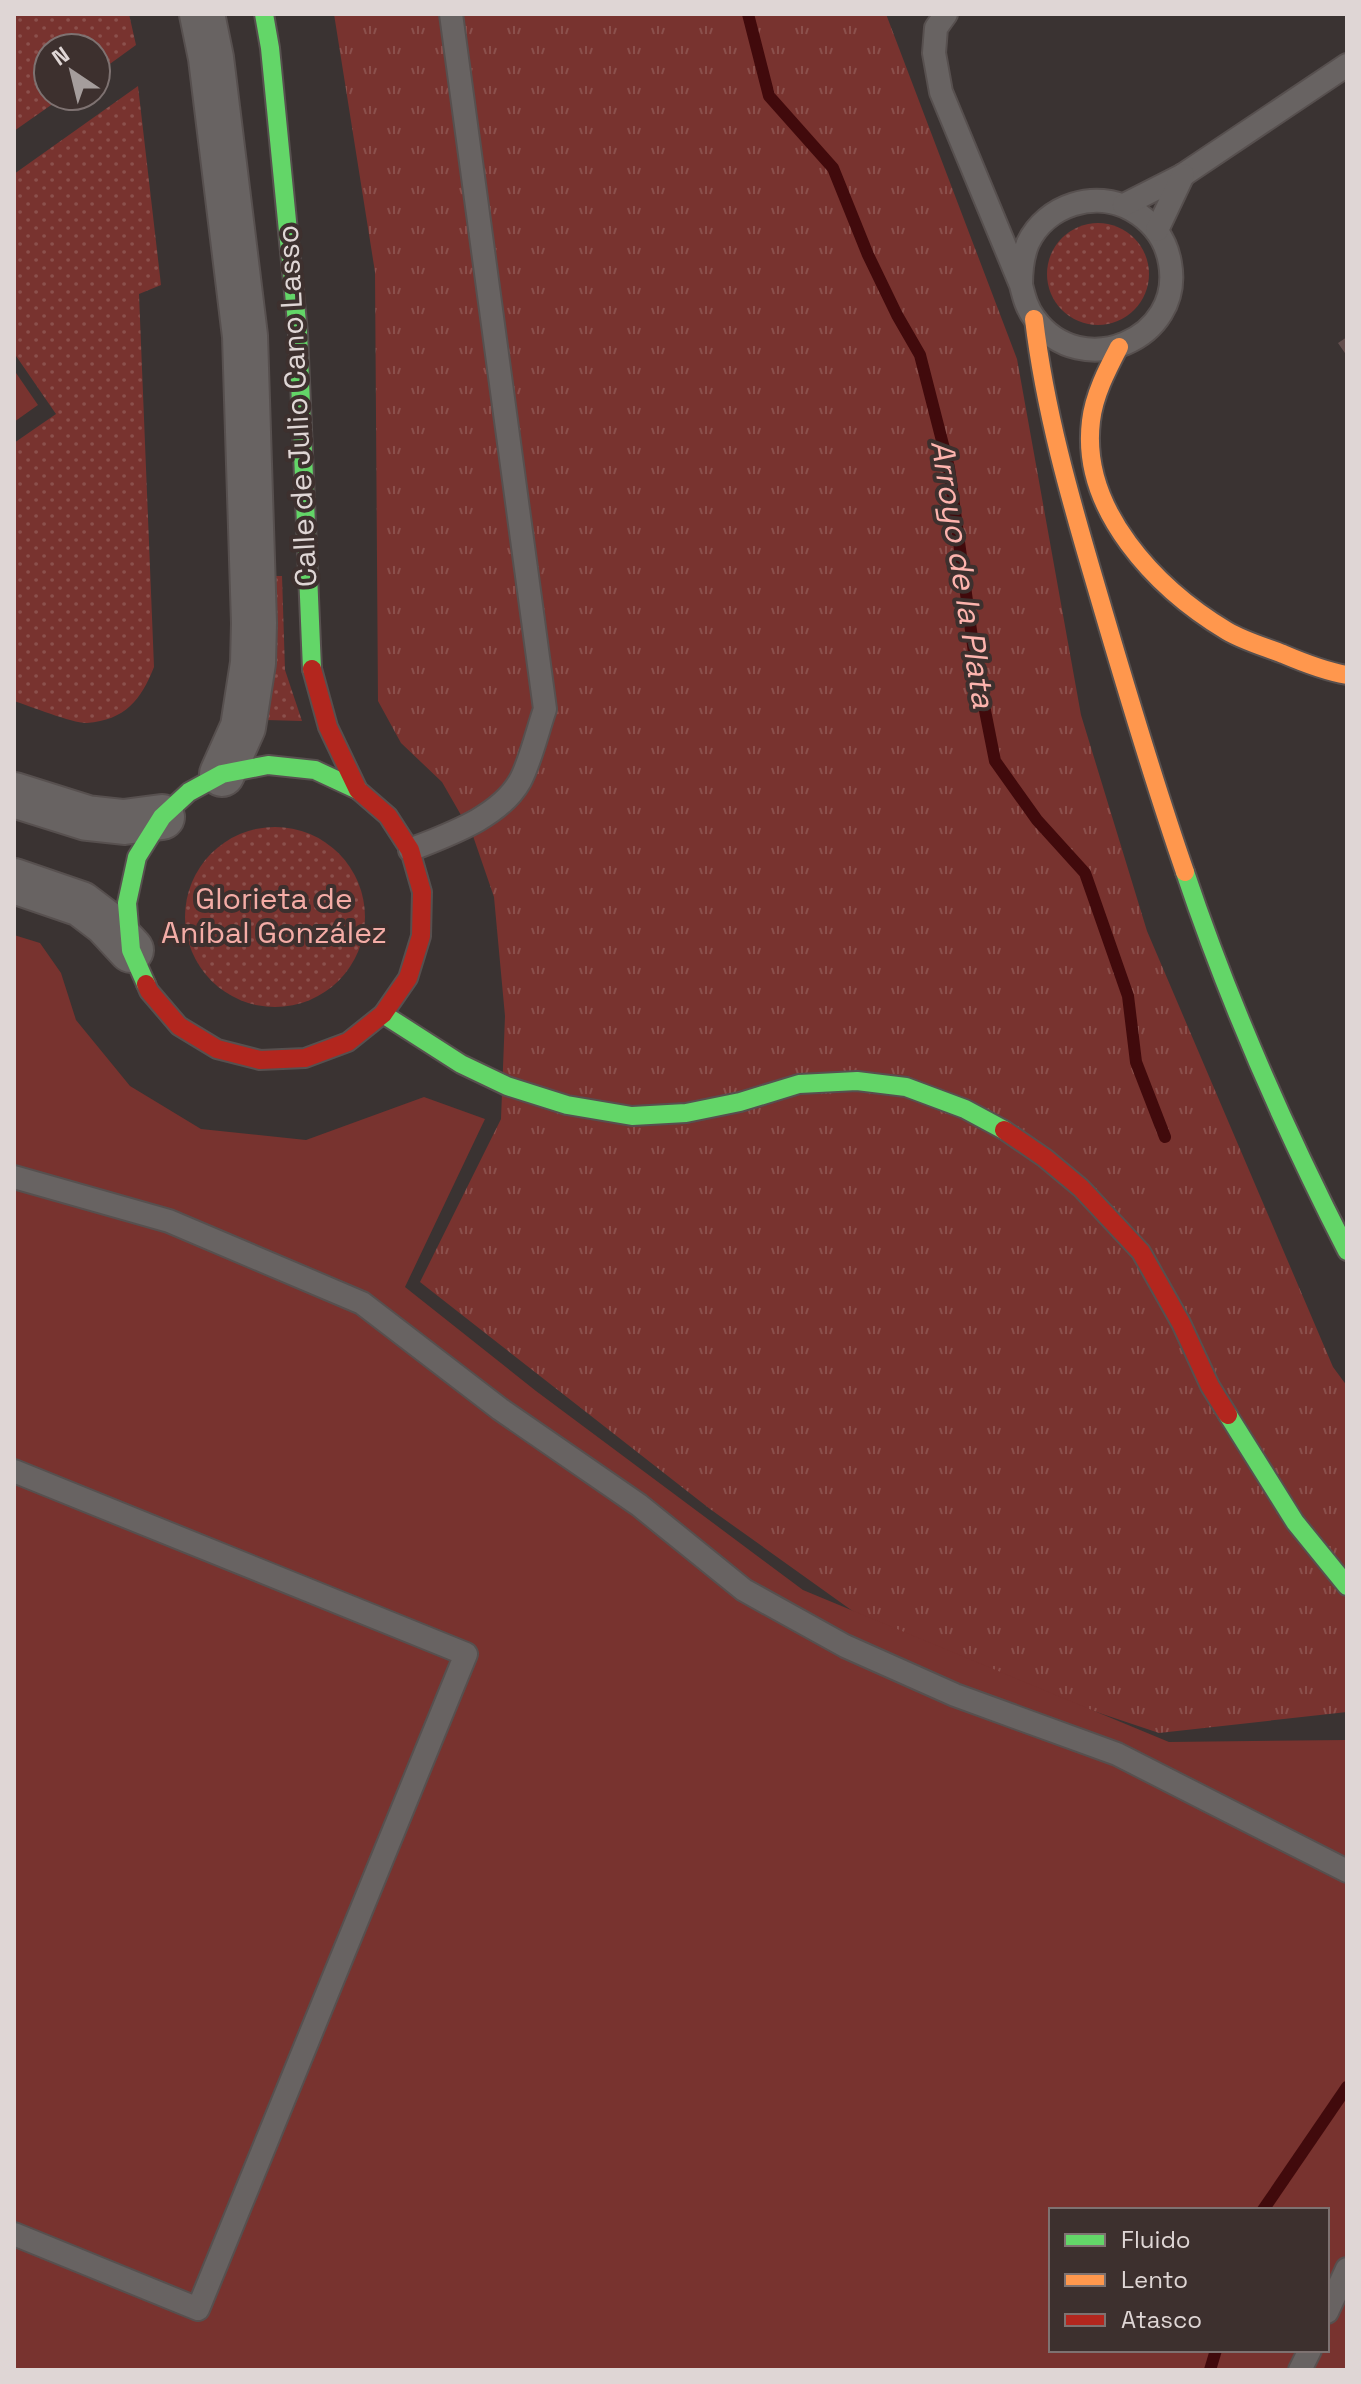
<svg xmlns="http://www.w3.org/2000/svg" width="1361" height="2384" viewBox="0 0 1361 2384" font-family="'Space Grotesk',sans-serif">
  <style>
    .grass { fill: url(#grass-dots) }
    .park { fill: url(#park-tufts) }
    .pitch { fill: #78332f; fill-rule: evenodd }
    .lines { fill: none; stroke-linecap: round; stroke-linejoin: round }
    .stream { stroke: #410a0c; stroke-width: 12 }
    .building { fill: #624e4d }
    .lane-casing { stroke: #57504f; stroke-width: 26 }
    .street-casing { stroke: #57504f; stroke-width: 48 }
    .fast-casing { stroke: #57504f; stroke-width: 22 }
    .slow-casing { stroke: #57504f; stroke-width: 22 }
    .jam-casing { stroke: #57504f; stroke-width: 22 }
    .lane { stroke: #686362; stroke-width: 22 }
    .street { stroke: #686362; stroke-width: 44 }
    .fast { stroke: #63d668; stroke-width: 18 }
    .slow { stroke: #ff974d; stroke-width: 18 }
    .jam { stroke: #b3261e; stroke-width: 18 }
    .labels { text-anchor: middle; stroke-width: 8; stroke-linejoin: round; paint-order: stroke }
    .street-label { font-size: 30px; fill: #dfd6d5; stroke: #3d302e }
    .park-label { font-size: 30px; fill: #f4aca6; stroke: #3d302e }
    .water-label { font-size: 32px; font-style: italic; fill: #fdb4ae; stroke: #3d302e }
  </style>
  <defs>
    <pattern id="grass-dots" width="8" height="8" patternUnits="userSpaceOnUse" patternTransform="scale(2)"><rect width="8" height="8" fill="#78332f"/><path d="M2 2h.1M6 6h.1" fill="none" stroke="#8b504c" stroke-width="1.8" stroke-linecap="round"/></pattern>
    <pattern id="park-tufts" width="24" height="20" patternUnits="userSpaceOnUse" patternTransform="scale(2)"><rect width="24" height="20" fill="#78332f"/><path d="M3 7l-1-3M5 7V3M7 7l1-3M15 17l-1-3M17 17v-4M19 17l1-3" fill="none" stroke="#8b504c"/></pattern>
  </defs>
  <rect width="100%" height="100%" fill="#3a3332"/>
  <!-- grass -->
  <g class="grass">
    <path d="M14,14H129L136,45L96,74V48H48V96H64L14,131Z"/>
    <path d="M138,86L161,285L139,294L154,667C141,700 125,720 87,723C75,724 29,706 14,701V443L56,414L14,353V174Z"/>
    <circle cx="1098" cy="274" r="51"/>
    <path d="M273,576H282L285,670L302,721L266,720Z"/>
    <circle cx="275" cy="917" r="90"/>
  </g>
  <!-- park -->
  <path class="park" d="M334,14H886L1017,359L1081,715L1147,931L1333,1367L1347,1386V1712L1159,1733L903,1647L710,1509L420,1282L501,1119L505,1016L494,897L473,836L442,782L401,743L378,701L375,272Z"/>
  <!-- pitch -->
  <g class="pitch">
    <path d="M14,370L38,405L14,422Z"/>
    <path d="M14,935L40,943L61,973L76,1020L130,1086L201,1129L306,1140L424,1097L485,1119L405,1287L536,1391L803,1590L1169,1742L1347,1740V2370H14ZM1051,2210H1327V2350H1051Z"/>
  </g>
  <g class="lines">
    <!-- stream -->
    <g class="stream">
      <path d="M748,14L769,96L833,168L868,255L897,315L920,355L949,468L975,660L995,761L1037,820L1085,873L1128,996L1136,1062L1165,1137"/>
      <path d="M1263,2210L1347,2087"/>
      <path d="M1210,2370L1216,2350"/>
    </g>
  </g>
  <!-- building -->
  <path class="building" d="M1347,337V356L1338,343Z"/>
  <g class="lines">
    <!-- lane casing -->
    <g class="lane-casing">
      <g id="lane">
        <path d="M946,14L936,28L934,53L941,92L1021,285C1024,297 1027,309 1035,319C1081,382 1184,340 1170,263C1166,239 1153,222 1132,210C1096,189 1046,205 1028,243C1022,257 1021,270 1021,285"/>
        <path d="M1124,205L1183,175L1347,65"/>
        <path d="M1157,230L1183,175"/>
        <path d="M410,850C447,835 499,818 520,781C530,763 538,729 545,709L451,14"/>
        <path d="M14,1177L169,1221L362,1303L500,1409L639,1505L744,1590L845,1646L955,1695L1117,1754L1347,1871"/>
        <path d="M14,1471L466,1654L198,2309L14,2234"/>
        <path d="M1327,2312L1347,2269"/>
        <path d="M1300,2370L1310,2350"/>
      </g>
    </g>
    <!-- street casing -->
    <g class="street-casing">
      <g id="street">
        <path d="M202,14L211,58L245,336L254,623L253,663L243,727L222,774"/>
        <path d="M14,795L87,818L124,822L162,817"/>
        <path d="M14,881L81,904L106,923L131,950"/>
      </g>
    </g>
    <!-- fast casing -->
    <g class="fast-casing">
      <g id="fast">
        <path d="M264,14L270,48L298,333L312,669"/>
        <path d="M1185,872C1229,1003 1284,1128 1347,1251"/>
        <path d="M146,984L131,950L127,903L137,857L162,817L189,792L222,774L268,765L315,770L358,790"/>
        <path d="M383,1014L461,1064L507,1086L567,1105L632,1116L686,1113L740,1102L799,1084L857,1081L906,1087L965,1109L1004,1130"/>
        <path d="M1228,1415L1295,1522L1347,1586"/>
      </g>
    </g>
    <!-- slow casing -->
    <g class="slow-casing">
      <g id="slow">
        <path d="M1034,319C1045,411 1070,498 1096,586C1124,682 1152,777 1185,872"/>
        <path d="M1119,347C1107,370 1094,395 1091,421C1080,510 1157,589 1227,631C1244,641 1265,647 1283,654C1304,663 1324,671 1347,675"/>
      </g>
    </g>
    <!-- jam casing -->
    <g class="jam-casing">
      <g id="jam">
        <path d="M146,984L149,991L179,1026L217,1049L260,1060L305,1058L348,1042L383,1014L408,978L421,936L422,892L410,850L388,816L358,790L328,727L312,669"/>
        <path d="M1004,1130L1045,1158L1081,1188L1141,1252L1181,1323L1210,1386L1228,1415"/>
      </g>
    </g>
    <!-- lane -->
    <use href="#lane" class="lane"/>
    <!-- street -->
    <use href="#street" class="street"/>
    <!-- fast -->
    <use href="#fast" class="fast"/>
    <!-- slow -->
    <use href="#slow" class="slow"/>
    <!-- jam -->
    <use href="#jam" class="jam"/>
  </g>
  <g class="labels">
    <!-- street labels -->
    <g class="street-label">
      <text transform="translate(297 406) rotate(-93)" y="10">Calle de Julio Cano Lasso</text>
    </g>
    <!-- park labels -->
    <g class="park-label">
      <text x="274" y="909">Glorieta de<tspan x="274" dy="34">Aníbal González</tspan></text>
    </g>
    <!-- water labels -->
    <g class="water-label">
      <text transform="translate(963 574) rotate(81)" y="11">Arroyo de la Plata</text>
    </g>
  </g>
  <!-- border -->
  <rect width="1361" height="2384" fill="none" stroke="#dfd6d5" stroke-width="32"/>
  <!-- legend -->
  <rect x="1049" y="2208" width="280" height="144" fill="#3d302e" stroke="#7e7271" stroke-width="2"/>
  <rect x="1065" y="2234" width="40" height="12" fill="#63d668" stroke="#7e7271" stroke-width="2"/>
  <text x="1121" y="2248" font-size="24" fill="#dfd6d5">Fluido</text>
  <rect x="1065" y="2274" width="40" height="12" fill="#ff974d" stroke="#7e7271" stroke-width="2"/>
  <text x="1121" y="2288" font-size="24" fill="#dfd6d5">Lento</text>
  <rect x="1065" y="2314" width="40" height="12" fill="#b3261e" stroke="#7e7271" stroke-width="2"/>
  <text x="1121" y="2328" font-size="24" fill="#dfd6d5">Atasco</text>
  <!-- north arrow -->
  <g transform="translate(72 72) rotate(325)"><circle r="38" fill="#3d302e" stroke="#7e7271" stroke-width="2"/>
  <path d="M0-6L14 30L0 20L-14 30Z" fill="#a59d9c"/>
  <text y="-12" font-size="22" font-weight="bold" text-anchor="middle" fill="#dfd6d5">N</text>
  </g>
</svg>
